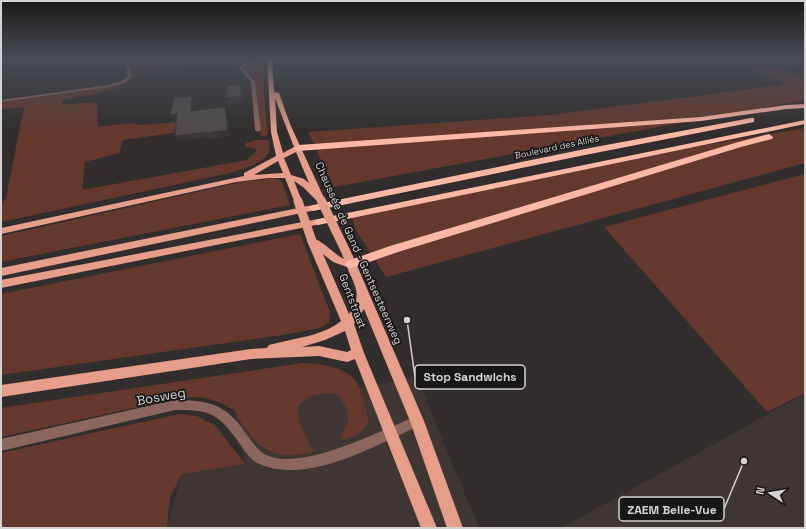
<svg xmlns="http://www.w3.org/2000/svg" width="806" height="529" viewBox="0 0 806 529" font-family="'Space Grotesk',sans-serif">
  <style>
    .built { fill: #3f3532 }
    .green { fill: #64382d }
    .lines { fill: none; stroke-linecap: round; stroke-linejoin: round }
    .lane { fill: #8a665d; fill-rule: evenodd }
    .street { fill: #8a665d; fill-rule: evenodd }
    .primary { fill: #e69d89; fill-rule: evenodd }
    .highway { fill: #feb8a5; fill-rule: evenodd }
    .primary-bridge { stroke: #e69d89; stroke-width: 9 }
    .shaded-wall { fill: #383534 }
    .building { fill: #504c4b; stroke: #383534 }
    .labels { text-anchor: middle; stroke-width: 3.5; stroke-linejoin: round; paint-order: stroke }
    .far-street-label { font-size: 9px; fill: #d4d1d1; stroke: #181616 }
    .street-label { font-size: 11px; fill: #d4d1d1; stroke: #181616 }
    .near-street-label { font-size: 13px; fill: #d4d1d1; stroke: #181616 }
    .leader { fill: none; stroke: #d4d1d1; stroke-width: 1.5 }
    .callout-dot { fill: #d4d1d1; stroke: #181616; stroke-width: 1.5 }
    .callout { fill: #181616; stroke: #d4d1d1; stroke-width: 1.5 }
    .callout-label { font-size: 12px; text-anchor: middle; font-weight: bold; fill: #d4d1d1 }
  </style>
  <rect width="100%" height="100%" fill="#312d2c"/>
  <!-- built -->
  <g class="built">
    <path d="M417,377L479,528H167L182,474L245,463L234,410Z"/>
    <path d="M805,394V528H561Z"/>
  </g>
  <!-- green -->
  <g class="green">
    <path d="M130,58H138V60L161,58H200L201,61L220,60L133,70Z"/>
    <path d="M260,62L263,63L264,97L268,135L261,137L255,79L243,68L245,65Z"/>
    <path d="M775,68L805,78V100L334,187L308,132L551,115L788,84L755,70Z"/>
    <path d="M120,84L122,86L118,88L91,95L64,99L61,105L94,102L97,104L98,127L131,123L141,125L179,122L209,128L123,140L119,153L85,162L82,190L247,160L257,150L254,148L245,147L246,143L256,140H268C278,160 244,169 230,173L1,222V204L6,198L24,107L1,109V102L108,87Z"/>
    <path d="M805,128V163L386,277L355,229L352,216L607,162Z"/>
    <path d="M805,174V393L767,412L604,227Z"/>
    <path d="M274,178L282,182L290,205L1,262V236L241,182Z"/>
    <path d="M300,234L330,312L329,323L319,328L289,334L1,375V294Z"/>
    <path d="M302,363C322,364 350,366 359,387C364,398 366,412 369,423C359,436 355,437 340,440C341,434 343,431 346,425C352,415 344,403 338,395L329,393L307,397L298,407L299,420L313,452C279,459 265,456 244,427C240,422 239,415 235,411C233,409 229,408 227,406C210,397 197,396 179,398L1,437V408Z"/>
    <path d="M179,414L197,416L215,425L245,464L182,474L170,497L167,528H1V453Z"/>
  </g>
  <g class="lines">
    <!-- lane -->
    <path class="lane" d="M125,58H129L132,77L125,83L109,87L1,102V100L109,85L121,81L128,77Z"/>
    <!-- street -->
    <g class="street">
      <path d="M270,59H271V61L247,65L243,67L255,82L261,130L258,132L255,130L251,82L238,67L245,63Z"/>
      <path d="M175,400C202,400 221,402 239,424C246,433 252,443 260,451C292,478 383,429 417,416L421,417L422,421L421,425C378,444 316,481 268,467C263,465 258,464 254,461C247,455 242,447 237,440C217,412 208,410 175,410L1,451V439Z"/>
    </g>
    <!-- primary -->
    <g class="primary">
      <path d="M267,58H272L274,92L279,93L290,124L325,200L324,202H318L303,187L294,181L302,201L298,204L295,203L285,178H268L236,182L1,234V228L244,176V173L276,156L271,132ZM275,98L294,147L283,153L277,132ZM296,152L309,183L304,179L291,175L284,158ZM278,161L283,173L254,175Z"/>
      <path d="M313,205L317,208L316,210L1,276V268Z"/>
      <path d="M318,219L321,220L323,222L321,224L1,288V280Z"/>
      <path d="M312,238C324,241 332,253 344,259L342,254L344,252L347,251L352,254L424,421L463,528H447L410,421L364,309L354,324L364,353L437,528H421L355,359L347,362L319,356L251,359L1,397V385L251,349L267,348L269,345L273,344C295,338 323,336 341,321L307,241ZM323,254L333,262L347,267C355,287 363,294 349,314ZM345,331L351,350L347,352L319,346L302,347L325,340Z"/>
    </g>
    <!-- highway -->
    <g class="highway">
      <path d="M805,104V108L786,109L701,121L298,151L294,148L298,145L701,117L786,105Z"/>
      <path d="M751,118H754V122L590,154L313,211L308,208L313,205L590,148Z"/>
      <path d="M805,120V124L318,225L313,222L318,219Z"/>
      <path d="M769,134L773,137L772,139L741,147L398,252L355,267L351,268L347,267L345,264L347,261L390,246L735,143Z"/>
    </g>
    <!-- primary-bridge -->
    <g class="primary-bridge">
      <path d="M321,200L347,254"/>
      <path d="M298,201L312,241"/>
    </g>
  </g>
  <!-- shaded-wall -->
  <g class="shaded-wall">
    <path d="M241,84L243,90V102L229,104L227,98Z"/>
    <path d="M192,96L194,101L193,116L191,111Z"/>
    <path d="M225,107L227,112L230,136L208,139V137L178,142L175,136Z"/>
    <path d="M177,114L179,119L172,120L170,115Z"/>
  </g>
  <!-- building -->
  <g class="building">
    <path d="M241,84V96L227,98V86Z"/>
    <path d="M192,96L191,111L225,107L228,130L206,133L207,132L175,136L177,114L170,115L174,98Z"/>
  </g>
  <!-- sky -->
  <linearGradient id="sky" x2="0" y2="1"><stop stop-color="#1b1918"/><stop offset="0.44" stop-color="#484c56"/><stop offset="1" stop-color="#484c56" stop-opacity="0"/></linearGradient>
  <rect width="806" height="132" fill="url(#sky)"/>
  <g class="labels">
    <!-- far-street labels -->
    <g class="far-street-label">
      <text transform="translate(557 147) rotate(-12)" y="3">Boulevard des Alliés</text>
    </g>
    <!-- street labels -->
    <g class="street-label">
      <text transform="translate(359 253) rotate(66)" y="4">Chaussée de Gand - Gentsesteenweg</text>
      <text transform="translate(353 301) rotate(69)" y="4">Gentstraat</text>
    </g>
    <!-- near-street labels -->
    <g class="near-street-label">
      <text transform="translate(161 396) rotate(-10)" y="5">Bosweg</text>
    </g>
  </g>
  <!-- callouts -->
  <path class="leader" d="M407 320L415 377M744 461L724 509"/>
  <g class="callout-dot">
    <circle cx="407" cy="320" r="4"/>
    <circle cx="744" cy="461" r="4"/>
  </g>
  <g class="callout">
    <rect x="415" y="365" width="110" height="24" rx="4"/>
    <rect x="619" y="497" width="105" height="24" rx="4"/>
  </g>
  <g class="callout-label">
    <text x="470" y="381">Stop Sandwichs</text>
    <text x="672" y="514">ZAEM Belle-Vue</text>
  </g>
  <!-- border -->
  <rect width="806" height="529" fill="none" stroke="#d4d1d1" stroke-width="4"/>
  <!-- north arrow -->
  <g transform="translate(770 493) rotate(282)" stroke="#181616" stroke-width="3" paint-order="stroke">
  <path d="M0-3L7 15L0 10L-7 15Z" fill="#d4d1d1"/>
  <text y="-6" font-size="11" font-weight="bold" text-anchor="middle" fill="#d4d1d1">N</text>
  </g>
</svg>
